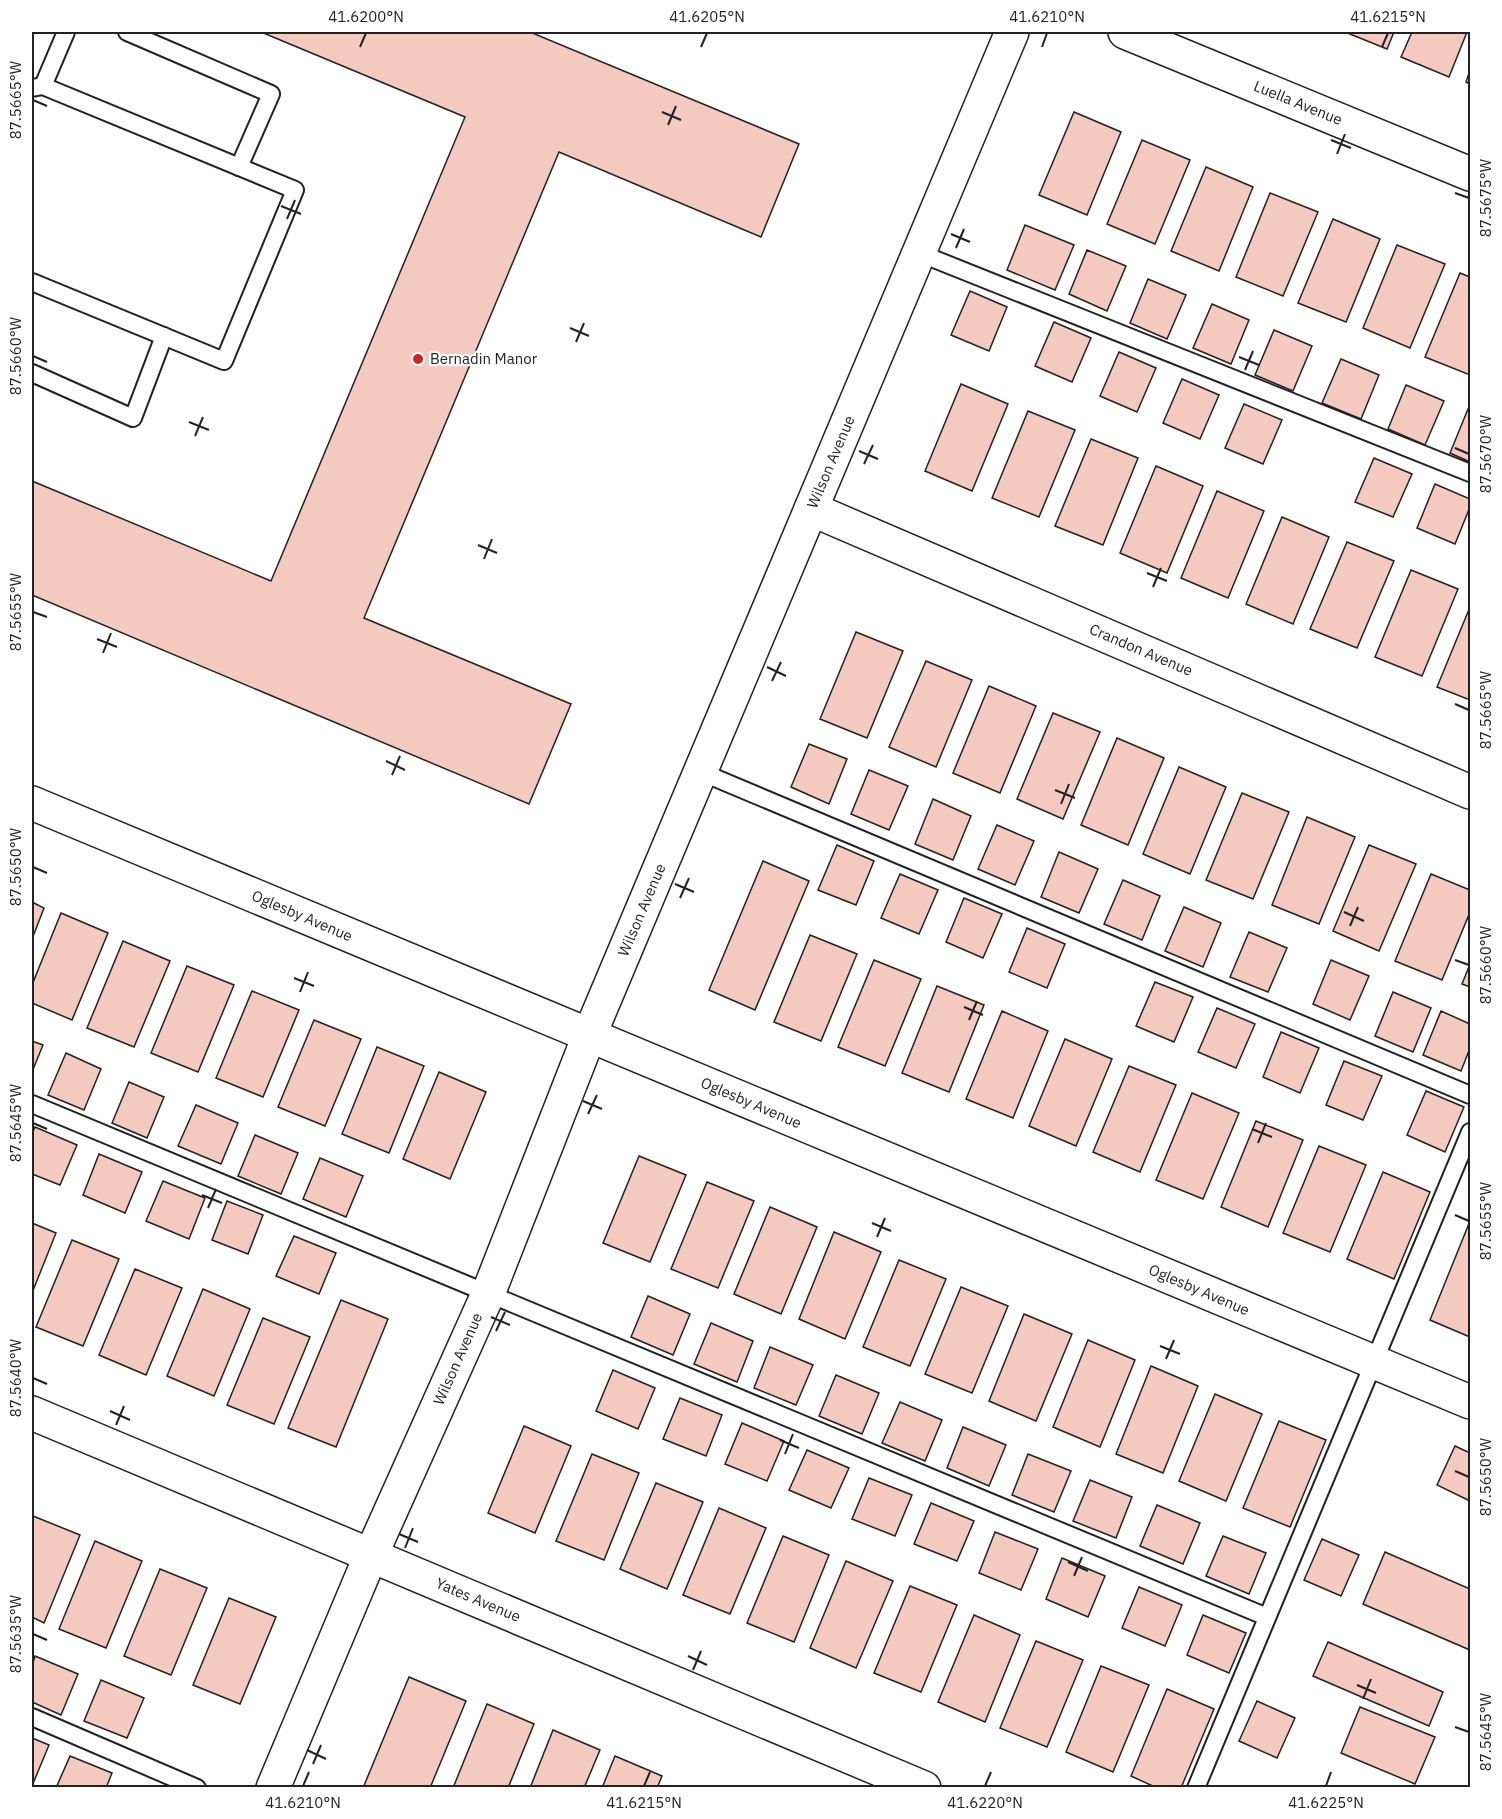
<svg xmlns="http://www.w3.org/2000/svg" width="1502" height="1819" viewBox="0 0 1502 1819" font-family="'IBM Plex Sans',sans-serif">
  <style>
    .building { fill: #f3c9c0; stroke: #222; stroke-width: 1.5 }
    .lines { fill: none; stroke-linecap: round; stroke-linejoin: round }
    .service-casing { stroke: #222; stroke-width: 20 }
    .minor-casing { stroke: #222; stroke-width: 36 }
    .service { stroke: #fff; stroke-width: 16 }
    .minor { stroke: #fff; stroke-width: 33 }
    .ticks { fill: none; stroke: #222; stroke-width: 2 }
    .poi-dot { fill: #c62828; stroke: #fff; stroke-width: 2 }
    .labels { text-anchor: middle; stroke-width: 4.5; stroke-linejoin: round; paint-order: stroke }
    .street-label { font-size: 15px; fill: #222; stroke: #fff }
    .poi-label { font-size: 15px; fill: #222; stroke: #fff; text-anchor: start }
    .neatline { fill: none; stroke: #222; stroke-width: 2 }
    .ticks-label { font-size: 15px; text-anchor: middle; fill: #222 }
  </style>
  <rect width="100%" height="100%" fill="#fff"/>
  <!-- building -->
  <g class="building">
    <path d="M261,32H530L799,144L761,237L559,152L364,618L571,704L529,804L32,595V481L271,581L465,117Z"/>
    <path d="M1345,32H1394L1387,49Z"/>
    <path d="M1412,32H1467L1449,77L1401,57Z"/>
    <path d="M1470,70V84L1466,82Z"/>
    <path d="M1074,112L1121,132L1087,215L1039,195Z"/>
    <path d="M1142,140L1190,160L1155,244L1107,224Z"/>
    <path d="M1206,167L1253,187L1219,271L1171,251Z"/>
    <path d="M1270,193L1318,212L1283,296L1236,277Z"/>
    <path d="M1333,219L1380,239L1346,322L1298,303Z"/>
    <path d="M1025,225L1074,245L1055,290L1007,270Z"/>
    <path d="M1397,245L1445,264L1410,348L1363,328Z"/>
    <path d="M1087,250L1126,266L1107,311L1069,294Z"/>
    <path d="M1460,273L1470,277V375L1425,357Z"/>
    <path d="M1148,279L1186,295L1167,339L1130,323Z"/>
    <path d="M970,291L1007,307L989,351L951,335Z"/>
    <path d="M1212,304L1249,320L1231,364L1193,348Z"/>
    <path d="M1054,322L1091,338L1072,382L1035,366Z"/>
    <path d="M1274,330L1312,346L1293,391L1255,375Z"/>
    <path d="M1119,352L1156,368L1137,412L1100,396Z"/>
    <path d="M1341,359L1379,375L1361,419L1322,403Z"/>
    <path d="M1182,379L1219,395L1200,439L1163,423Z"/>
    <path d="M961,384L1008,404L972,491L925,471Z"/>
    <path d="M1406,385L1444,401L1425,445L1388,429Z"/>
    <path d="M1244,404L1282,420L1263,464L1225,448Z"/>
    <path d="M1468,409L1470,410V462L1450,453Z"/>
    <path d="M1028,411L1075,430L1039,517L992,498Z"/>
    <path d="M1091,439L1138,458L1103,545L1055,526Z"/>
    <path d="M1374,458L1412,474L1393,517L1355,502Z"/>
    <path d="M1156,466L1203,486L1167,573L1120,553Z"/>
    <path d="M1435,484L1470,499V507L1455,544L1417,528Z"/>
    <path d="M1217,491L1264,511L1228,598L1181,578Z"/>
    <path d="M1282,517L1329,537L1293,624L1246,604Z"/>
    <path d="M1347,542L1394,561L1357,648L1310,629Z"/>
    <path d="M1411,570L1458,589L1422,676L1375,657Z"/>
    <path d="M1470,607V700L1437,687Z"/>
    <path d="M856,632L903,651L867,738L820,719Z"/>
    <path d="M926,661L972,680L936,767L889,747Z"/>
    <path d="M989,686L1036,706L1000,793L953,773Z"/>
    <path d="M1053,713L1100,732L1063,819L1017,799Z"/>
    <path d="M1117,738L1164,758L1128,845L1081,825Z"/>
    <path d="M809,744L847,759L829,804L791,787Z"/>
    <path d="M1179,767L1226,787L1190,874L1143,854Z"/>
    <path d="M869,770L908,786L889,830L851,814Z"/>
    <path d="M1242,793L1289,812L1253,899L1206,880Z"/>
    <path d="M933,799L971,816L953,860L915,844Z"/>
    <path d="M1307,817L1355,837L1319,924L1272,905Z"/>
    <path d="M997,825L1034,841L1015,885L978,869Z"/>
    <path d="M837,845L874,861L856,905L818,890Z"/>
    <path d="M1369,845L1416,864L1379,951L1333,931Z"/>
    <path d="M1059,852L1098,869L1079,913L1041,897Z"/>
    <path d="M763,861L809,881L755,1010L709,990Z"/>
    <path d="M900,874L938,890L919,934L881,918Z"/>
    <path d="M1431,874L1470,890V912L1442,980L1395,961Z"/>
    <path d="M1123,880L1160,896L1142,940L1104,924Z"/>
    <path d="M964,898L1002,914L983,958L946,942Z"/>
    <path d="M32,902L44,908L32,939Z"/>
    <path d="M1184,907L1221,923L1203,967L1165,951Z"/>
    <path d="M61,913L108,933L72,1020L32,1003V985Z"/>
    <path d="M1027,928L1065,944L1047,988L1009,972Z"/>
    <path d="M1249,932L1287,948L1268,992L1230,977Z"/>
    <path d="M810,935L857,954L821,1041L774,1022Z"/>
    <path d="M123,941L170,961L134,1047L87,1028Z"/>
    <path d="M874,960L921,979L885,1066L838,1047Z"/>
    <path d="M1331,960L1369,976L1350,1020L1313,1004Z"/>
    <path d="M1470,964V987L1462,984Z"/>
    <path d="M187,966L234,985L198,1072L151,1053Z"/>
    <path d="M1155,982L1193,997L1174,1042L1136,1026Z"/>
    <path d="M937,986L984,1005L949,1092L902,1073Z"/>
    <path d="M252,991L299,1010L263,1097L216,1078Z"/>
    <path d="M1393,992L1431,1008L1413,1052L1375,1036Z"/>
    <path d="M1217,1008L1255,1024L1236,1068L1198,1052Z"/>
    <path d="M1002,1011L1048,1031L1013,1118L966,1099Z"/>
    <path d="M1441,1011L1470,1024V1048L1461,1071L1423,1055Z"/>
    <path d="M314,1020L361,1039L325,1126L278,1107Z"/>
    <path d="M1281,1032L1319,1048L1300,1093L1263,1077Z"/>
    <path d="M1065,1039L1112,1059L1076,1146L1029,1126Z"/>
    <path d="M32,1041L43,1045L32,1072Z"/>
    <path d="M377,1047L424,1066L389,1153L342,1134Z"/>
    <path d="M66,1053L101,1069L84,1110L48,1095Z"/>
    <path d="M1344,1061L1382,1076L1363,1120L1326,1105Z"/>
    <path d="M1129,1066L1176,1085L1140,1172L1093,1152Z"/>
    <path d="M439,1072L486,1092L450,1179L403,1159Z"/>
    <path d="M129,1082L164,1097L147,1138L112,1123Z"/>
    <path d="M1426,1091L1464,1107L1445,1152L1407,1135Z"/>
    <path d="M1192,1093L1239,1113L1203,1199L1156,1180Z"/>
    <path d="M196,1105L238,1123L221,1164L178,1146Z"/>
    <path d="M1256,1121L1303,1140L1268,1227L1221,1207Z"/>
    <path d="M35,1127L77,1145L60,1185L32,1174V1134Z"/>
    <path d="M255,1135L298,1153L281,1194L238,1176Z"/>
    <path d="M1319,1146L1366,1165L1330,1252L1283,1233Z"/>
    <path d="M99,1154L142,1172L125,1213L83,1195Z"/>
    <path d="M639,1156L686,1175L650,1262L603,1243Z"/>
    <path d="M320,1158L363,1176L346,1217L303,1199Z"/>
    <path d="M1383,1172L1430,1192L1394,1279L1347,1259Z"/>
    <path d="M163,1181L205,1198L189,1239L146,1221Z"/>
    <path d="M707,1182L754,1201L718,1288L671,1269Z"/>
    <path d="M227,1201L263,1215L248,1254L212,1240Z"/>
    <path d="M770,1207L817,1227L781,1314L734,1294Z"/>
    <path d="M1470,1221V1337L1430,1320Z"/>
    <path d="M32,1223L56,1233L32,1293Z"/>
    <path d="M834,1232L881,1252L845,1339L799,1319Z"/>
    <path d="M294,1236L336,1253L319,1294L276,1276Z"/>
    <path d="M72,1240L119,1259L83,1346L36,1327Z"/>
    <path d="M899,1260L946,1279L910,1366L863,1347Z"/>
    <path d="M135,1269L182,1288L146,1375L99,1355Z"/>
    <path d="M961,1287L1008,1306L972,1393L925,1374Z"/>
    <path d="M203,1289L250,1309L214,1396L167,1376Z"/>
    <path d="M648,1296L690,1314L673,1355L631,1337Z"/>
    <path d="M341,1300L388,1319L336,1447L288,1428Z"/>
    <path d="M1024,1314L1072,1334L1036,1421L989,1401Z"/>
    <path d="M263,1318L310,1337L274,1424L227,1405Z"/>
    <path d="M711,1323L753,1341L737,1382L694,1364Z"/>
    <path d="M1088,1340L1135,1360L1100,1447L1053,1427Z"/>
    <path d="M770,1347L813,1365L796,1405L754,1388Z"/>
    <path d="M1151,1366L1198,1386L1163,1473L1116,1454Z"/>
    <path d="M613,1370L655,1388L638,1429L596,1411Z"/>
    <path d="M836,1375L879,1393L862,1434L819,1416Z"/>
    <path d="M1215,1394L1262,1414L1226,1501L1179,1481Z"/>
    <path d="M680,1398L722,1415L706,1456L663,1439Z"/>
    <path d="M900,1402L942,1420L925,1461L882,1443Z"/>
    <path d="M1279,1421L1326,1440L1290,1527L1243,1508Z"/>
    <path d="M742,1423L784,1441L767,1481L725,1464Z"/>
    <path d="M524,1426L571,1446L535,1533L488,1513Z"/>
    <path d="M963,1427L1006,1445L989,1486L947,1468Z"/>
    <path d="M1455,1446L1470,1453V1501L1437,1485Z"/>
    <path d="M807,1450L849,1468L831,1508L789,1490Z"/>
    <path d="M592,1454L639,1473L604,1560L556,1541Z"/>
    <path d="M1028,1454L1071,1471L1054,1512L1012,1495Z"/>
    <path d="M869,1478L912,1495L895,1536L852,1519Z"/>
    <path d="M1090,1480L1132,1497L1116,1538L1073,1521Z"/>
    <path d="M656,1483L703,1502L667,1589L620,1569Z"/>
    <path d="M931,1503L974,1521L957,1561L914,1544Z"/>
    <path d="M1157,1505L1200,1523L1183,1564L1140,1546Z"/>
    <path d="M719,1508L766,1528L730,1614L683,1595Z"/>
    <path d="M33,1516L80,1535L44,1623L32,1617Z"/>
    <path d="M995,1532L1038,1549L1021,1590L979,1573Z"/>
    <path d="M783,1536L829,1555L794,1642L747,1623Z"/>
    <path d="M1223,1536L1266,1553L1249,1594L1206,1576Z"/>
    <path d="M1322,1539L1359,1555L1341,1596L1304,1580Z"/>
    <path d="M95,1541L142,1561L106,1648L59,1629Z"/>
    <path d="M1385,1552L1470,1589V1650L1363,1604Z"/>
    <path d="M1062,1558L1105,1576L1088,1617L1046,1599Z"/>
    <path d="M846,1561L893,1581L856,1668L810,1648Z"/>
    <path d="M160,1569L207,1588L171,1675L124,1656Z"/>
    <path d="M910,1586L957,1605L921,1692L874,1673Z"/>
    <path d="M1139,1587L1182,1605L1165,1646L1122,1628Z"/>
    <path d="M229,1598L276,1617L240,1704L193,1685Z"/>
    <path d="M974,1615L1020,1635L985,1722L938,1702Z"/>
    <path d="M1203,1615L1246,1633L1229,1673L1187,1655Z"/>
    <path d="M1036,1641L1083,1660L1047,1747L1000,1728Z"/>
    <path d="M1328,1642L1443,1692L1429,1726L1313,1676Z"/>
    <path d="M35,1656L78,1674L61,1715L32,1702V1666Z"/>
    <path d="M1101,1666L1149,1685L1113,1772L1066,1752Z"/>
    <path d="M409,1677L466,1701L430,1788H363Z"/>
    <path d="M101,1680L144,1698L127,1738L84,1721Z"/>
    <path d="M1167,1689L1214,1709L1181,1788H1157L1131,1776Z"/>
    <path d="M1257,1701L1295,1718L1277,1758L1239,1741Z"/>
    <path d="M487,1704L534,1724L508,1788H453Z"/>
    <path d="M1360,1707L1435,1737L1415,1784L1341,1753Z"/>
    <path d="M553,1730L600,1750L584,1788H530Z"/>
    <path d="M32,1738L49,1745L32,1786Z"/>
    <path d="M70,1756L112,1773L106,1788H56Z"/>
    <path d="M615,1756L662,1776L657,1788H602Z"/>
  </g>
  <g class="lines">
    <!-- service casing -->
    <g class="service-casing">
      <g id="service">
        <path d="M127,32L271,94L239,167"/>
        <path d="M43,86L66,32"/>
        <path d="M32,88L43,86L295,190L224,361L32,282"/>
        <path d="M919,253L1470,473"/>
        <path d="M32,373L133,418L164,336"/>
        <path d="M701,772L1470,1095"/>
        <path d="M32,1104L1267,1617"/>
        <path d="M32,1717L197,1788"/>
        <path d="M1196,1788L1470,1132"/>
      </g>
    </g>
    <!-- minor casing -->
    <g class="minor-casing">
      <g id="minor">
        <path d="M1125,32L1470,174"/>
        <path d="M811,509L1470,792"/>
        <path d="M32,803L1470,1402"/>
        <path d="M32,1413L924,1788"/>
        <path d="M273,1788L371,1555L488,1294L589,1036L1012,32"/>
      </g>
    </g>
    <!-- service -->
    <use href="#service" class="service"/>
    <!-- minor -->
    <use href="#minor" class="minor"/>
  </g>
  <!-- ticks -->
  <path class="ticks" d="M360,47L366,33M701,47L707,33M1042,47L1047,33M1382,47L1388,33M33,100L47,106M662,112L681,120M668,125L676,106M1331,140L1351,148M1337,154L1345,134M1455,193L1469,198M281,206L301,214M287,219L295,200M951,234L970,242M956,248L964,229M570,328L589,336M576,342L584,323M33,356L47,362M1239,357L1259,365M1245,370L1253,351M189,422L209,430M195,436L203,417M1455,448L1469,454M859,451L878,459M864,464L873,445M478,545L497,553M484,559L492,539M1147,573L1167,581M1153,587L1161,568M33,612L47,617M97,639L117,647M103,653L111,633M767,667L786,676M772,681L781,662M1455,704L1469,710M386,761L405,770M392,775L400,756M1055,790L1075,798M1061,804L1069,784M33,867L47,873M675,884L694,892M680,898L689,878M1344,912L1364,921M1350,926L1358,907M1455,960L1469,965M294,978L314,986M300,992L308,972M964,1007L983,1015M969,1020L977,1001M583,1101L602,1109M588,1114L597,1095M33,1123L47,1129M1252,1129L1272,1137M1258,1143L1266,1123M202,1195L222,1203M208,1208L216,1189M1455,1215L1469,1221M872,1223L891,1231M877,1237L885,1218M491,1317L510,1325M496,1331L505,1312M1160,1346L1180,1354M1166,1359L1174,1340M33,1378L47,1384M110,1411L130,1420M116,1425L124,1406M780,1440L799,1448M785,1454L793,1434M1455,1471L1469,1477M399,1534L418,1542M405,1548L413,1528M1068,1562L1088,1571M1074,1576L1082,1557M33,1634L47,1640M688,1656L707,1665M693,1670L701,1651M1357,1685L1376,1693M1363,1699L1371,1679M1455,1727L1469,1732M307,1750L326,1759M313,1764L321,1745M303,1786L309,1772M644,1786L650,1772M985,1786L991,1772M1326,1786L1331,1772"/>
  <!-- markers -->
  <circle class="poi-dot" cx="418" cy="359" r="6"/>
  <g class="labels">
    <!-- street labels -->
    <g class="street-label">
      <text transform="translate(1298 103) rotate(22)" y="5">Luella Avenue</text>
      <text transform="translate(831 462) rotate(-67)" y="5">Wilson Avenue</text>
      <text transform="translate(1141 650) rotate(23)" y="5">Crandon Avenue</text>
      <text transform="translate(642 910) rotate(-67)" y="5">Wilson Avenue</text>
      <text transform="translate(302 916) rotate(23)" y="5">Oglesby Avenue</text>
      <text transform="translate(751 1103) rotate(23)" y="5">Oglesby Avenue</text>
      <text transform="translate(1199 1290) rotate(23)" y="5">Oglesby Avenue</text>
      <text transform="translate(458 1359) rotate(-66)" y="5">Wilson Avenue</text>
      <text transform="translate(478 1600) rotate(23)" y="5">Yates Avenue</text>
    </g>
    <!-- poi labels -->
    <g class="poi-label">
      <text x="430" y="364">Bernadin Manor</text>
    </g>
  </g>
  <!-- border -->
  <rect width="1502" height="1819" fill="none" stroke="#ffffff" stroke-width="66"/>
  <rect x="33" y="33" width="1436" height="1753" class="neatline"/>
  <g class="ticks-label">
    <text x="366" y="22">41.6200°N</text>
    <text x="707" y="22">41.6205°N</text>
    <text x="1047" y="22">41.6210°N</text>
    <text x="1388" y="22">41.6215°N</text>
    <text transform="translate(16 100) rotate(-90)" y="5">87.5665°W</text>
    <text transform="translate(1486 198) rotate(-90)" y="5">87.5675°W</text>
    <text transform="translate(16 356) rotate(-90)" y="5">87.5660°W</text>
    <text transform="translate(1486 454) rotate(-90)" y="5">87.5670°W</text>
    <text transform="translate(16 612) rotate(-90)" y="5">87.5655°W</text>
    <text transform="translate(1486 710) rotate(-90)" y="5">87.5665°W</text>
    <text transform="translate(16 867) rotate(-90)" y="5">87.5650°W</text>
    <text transform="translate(1486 965) rotate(-90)" y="5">87.5660°W</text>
    <text transform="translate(16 1123) rotate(-90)" y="5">87.5645°W</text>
    <text transform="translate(1486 1221) rotate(-90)" y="5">87.5655°W</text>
    <text transform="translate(16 1378) rotate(-90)" y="5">87.5640°W</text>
    <text transform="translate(1486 1477) rotate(-90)" y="5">87.5650°W</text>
    <text transform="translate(16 1634) rotate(-90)" y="5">87.5635°W</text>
    <text transform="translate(1486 1732) rotate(-90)" y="5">87.5645°W</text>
    <text x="303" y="1808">41.6210°N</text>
    <text x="644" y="1808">41.6215°N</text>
    <text x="985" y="1808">41.6220°N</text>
    <text x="1326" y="1808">41.6225°N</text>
  </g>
</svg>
